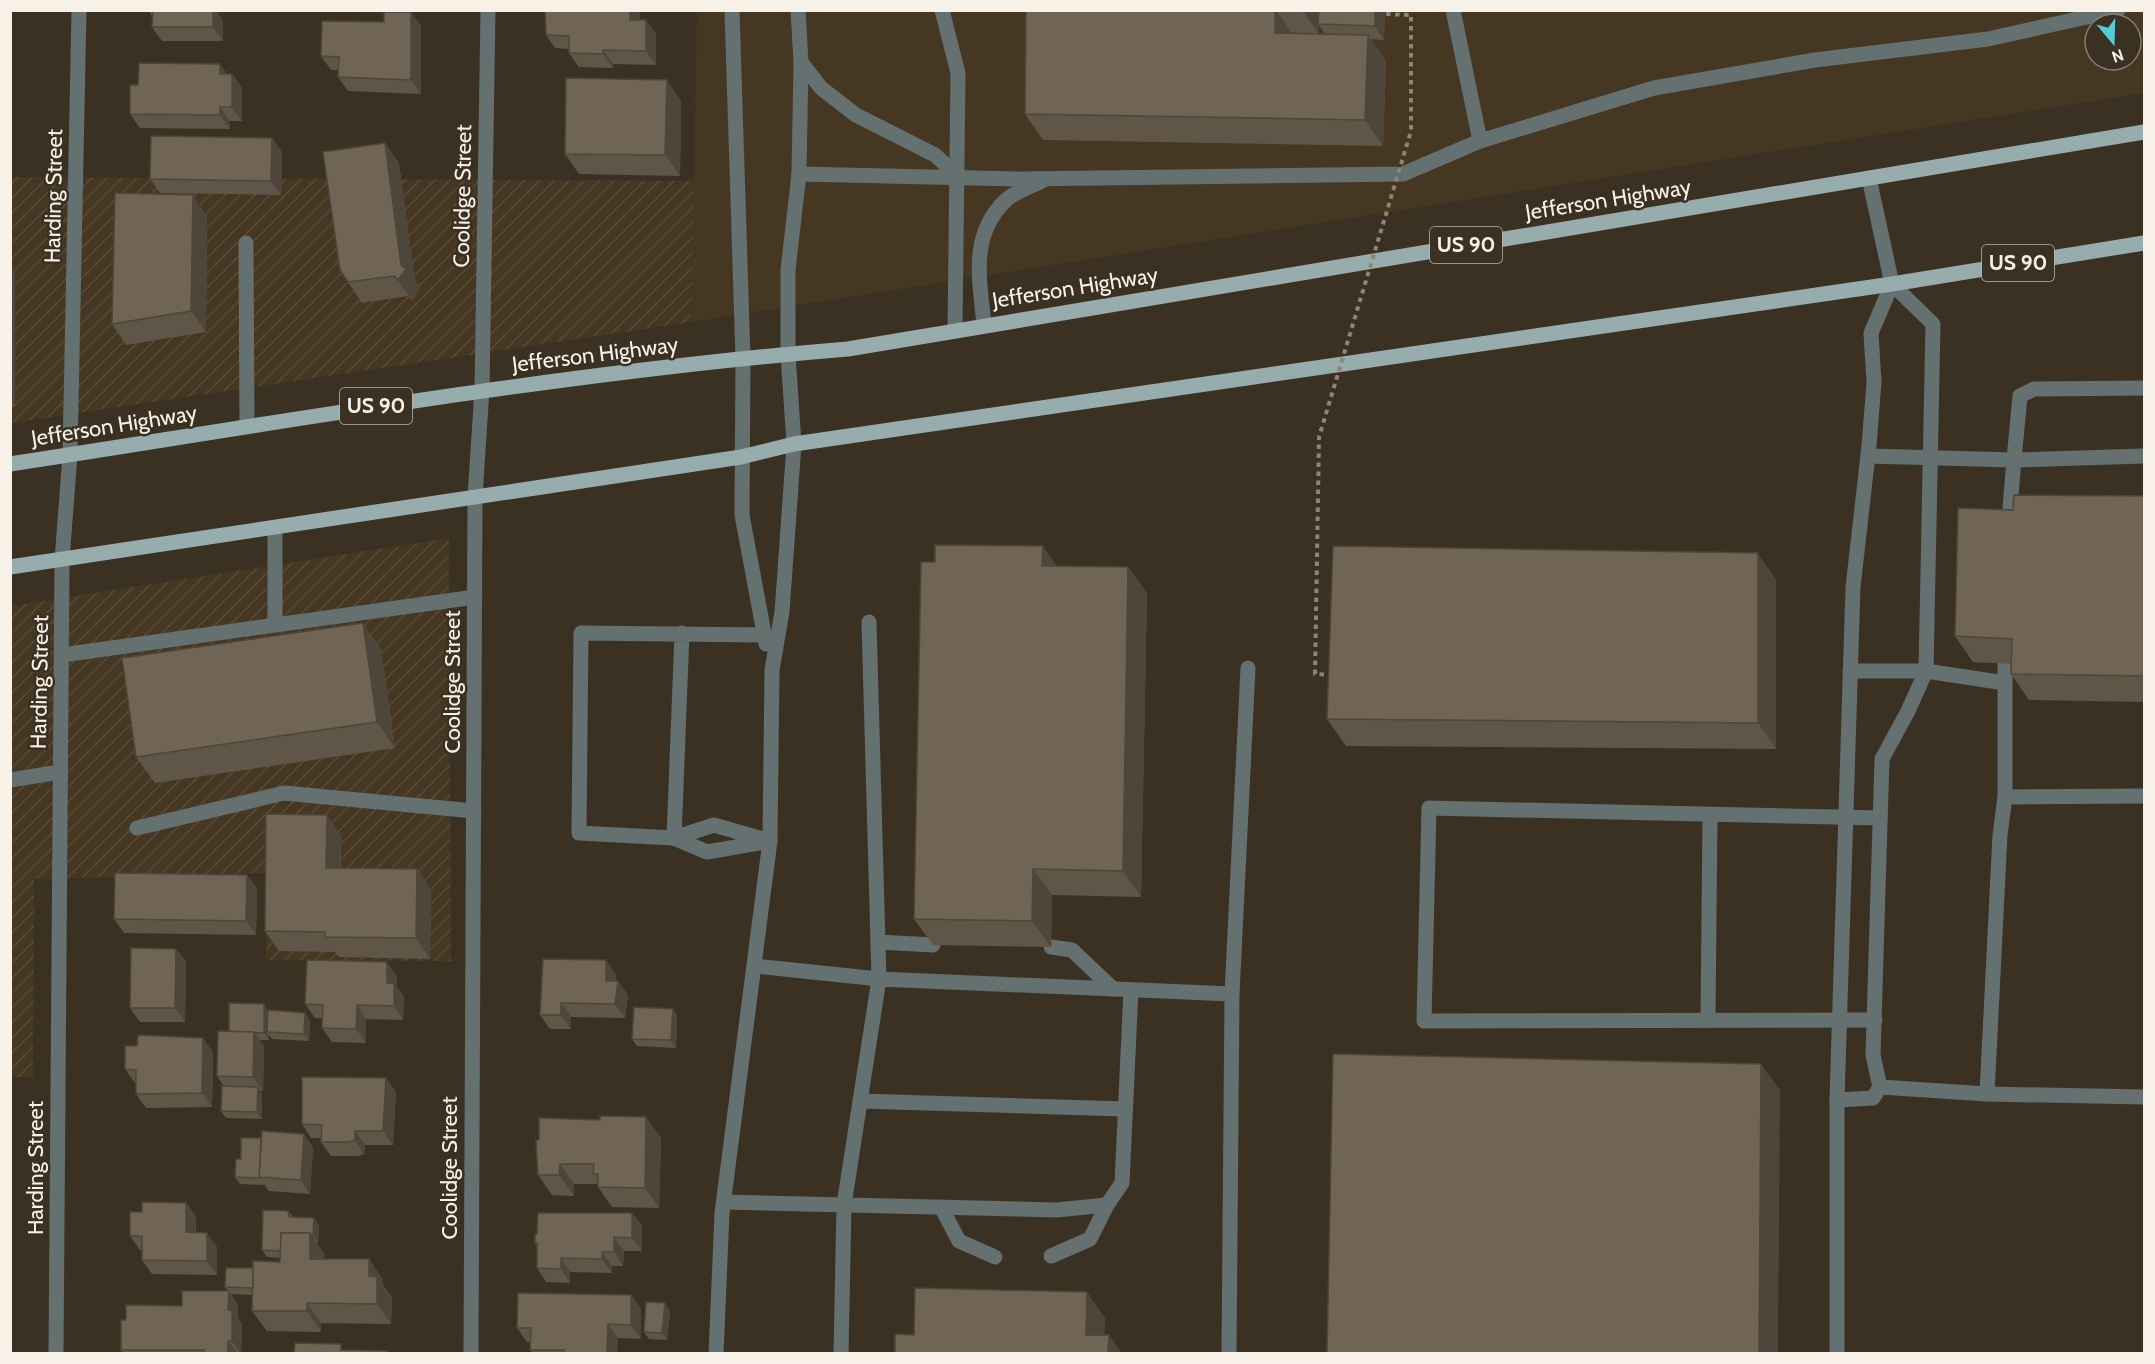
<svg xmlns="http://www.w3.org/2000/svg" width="2155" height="1364" viewBox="0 0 2155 1364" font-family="Cabin,sans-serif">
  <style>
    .built { fill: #463723; fill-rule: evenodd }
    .industrial { fill: url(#industrial-furrows) }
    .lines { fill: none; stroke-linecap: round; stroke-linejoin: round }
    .lane { stroke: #657070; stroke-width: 15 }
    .street { stroke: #657070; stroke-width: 15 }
    .primary { stroke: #96acad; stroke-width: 15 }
    .path-bridge { stroke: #8e8579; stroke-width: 4; stroke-dasharray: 4.5 4.5; stroke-linecap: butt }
    .wall { fill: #605648; fill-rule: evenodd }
    .shaded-wall { fill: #4e463b }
    .building { fill: #706454; stroke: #4e463b; stroke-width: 1.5 }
    .labels { text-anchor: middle; stroke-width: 5; stroke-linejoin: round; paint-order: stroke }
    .shield { fill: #3b3122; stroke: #bfb7ad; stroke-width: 1.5 }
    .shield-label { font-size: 21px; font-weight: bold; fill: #f8f1e8 }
    .street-label { font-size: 22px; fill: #f8f1e8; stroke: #3b3122 }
  </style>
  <defs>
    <pattern id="industrial-furrows" width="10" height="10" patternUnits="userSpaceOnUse" patternTransform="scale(1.5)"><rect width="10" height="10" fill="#463723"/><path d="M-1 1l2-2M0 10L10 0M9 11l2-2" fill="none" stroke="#584b38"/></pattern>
  </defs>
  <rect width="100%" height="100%" fill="#3b3122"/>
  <!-- built -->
  <path class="built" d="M697,11H2144V93L691,322ZM2095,24H2131V60H2095Z"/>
  <!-- industrial -->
  <g class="industrial">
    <path d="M11,177L694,181L691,322L11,423Z"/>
    <path d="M449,538L451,961L266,960V873L34,879L33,1077H11V606Z"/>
  </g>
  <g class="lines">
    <!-- lane -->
    <g class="lane">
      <path d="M732,10L743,358L742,515L766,644"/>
      <path d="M942,10L958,73L955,331"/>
      <path d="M1453,10L1480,141"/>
      <path d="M801,62L821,88L856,115L935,155L959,177"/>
      <path d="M799,174L1021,179L1403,174L1480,141L1654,88L1815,60L1988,39L2118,10"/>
      <path d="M1869,178L1892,284"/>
      <path d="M246,243L247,426"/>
      <path d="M1892,284L1933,324L1926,671L1908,711L1882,759L1873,1055L1880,1087L1873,1098L1837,1100L1853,587L1869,446L1874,382L1871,333Z"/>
      <path d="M984,325C980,281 969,236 1005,201C1014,192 1030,187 1042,181"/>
      <path d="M1868,456L2014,460L2020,396L2034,389L2144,388"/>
      <path d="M2008,530L2014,460L2144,456"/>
      <path d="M275,625V528"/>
      <path d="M682,633L674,838L579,833L581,633L764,635"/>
      <path d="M62,655L475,597"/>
      <path d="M1850,671H1926L2005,683"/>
      <path d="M10,780L60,772"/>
      <path d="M2005,797L2144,796"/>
      <path d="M137,828L284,793L474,811"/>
      <path d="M674,838L707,852L770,841"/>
      <path d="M674,838L714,825L766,840"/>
      <path d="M878,942L933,945"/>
      <path d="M1051,947L1072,950L1113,989"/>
      <path d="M755,966L879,979L869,622"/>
      <path d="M1232,994L1248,668"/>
      <path d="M1708,1020L1710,815"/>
      <path d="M1875,1020L1424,1021L1429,808L1880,818"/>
      <path d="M1880,1087L1987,1094L2000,835L2005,797V664"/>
      <path d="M1987,1094L2144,1097"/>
      <path d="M1837,1100V1354"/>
      <path d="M860,1101L1125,1109"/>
      <path d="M724,1202L1056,1210L1107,1205L1122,1183L1131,990"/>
      <path d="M941,1207L959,1241L995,1257"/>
      <path d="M1051,1256L1090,1239L1107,1205"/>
      <path d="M716,1354L722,1213L770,841L772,670L782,612L794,444L788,354V270L799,174L801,62L798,10"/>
      <path d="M841,1354L844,1205L879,979L1232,994L1229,1354"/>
    </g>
    <!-- street -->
    <g class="street">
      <path d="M56,1354L62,560L70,455L79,10"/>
      <path d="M471,1354L475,497L482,390L488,10"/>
    </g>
    <!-- primary -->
    <g class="primary">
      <path d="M10,464C289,421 567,372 848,349L2144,132"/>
      <path d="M10,567L741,457L794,444L1892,284L2144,243"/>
    </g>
    <!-- path-bridge -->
    <path class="path-bridge" d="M1333,675L1315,674L1319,437L1411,131V15L1385,14"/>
  </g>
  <!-- wall -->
  <g class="wall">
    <path d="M148,10H228V12H217L223,21V41H162L152,27V16Z"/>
    <path d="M545,10H640V20L656,34V65L613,64V68L579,67L569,53V49L555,48L546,35Z"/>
    <path d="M1026,10H1385L1384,40L1371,39L1386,61L1383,146L1043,140L1025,114ZM1319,25L1325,34H1319Z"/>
    <path d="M411,12L421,26V94L348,91L338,77V70H331L321,56L384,22Z"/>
    <path d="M227,74H232L242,88V121H230V129L140,128L130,114L138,85Z"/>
    <path d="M681,101L680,176L579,174L565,154Z"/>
    <path d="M385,143L399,164L415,281L420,289L412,301L408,296L362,303L340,270Z"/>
    <path d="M282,152L281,195L160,193L150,179Z"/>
    <path d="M207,216L206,332L126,345L112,324Z"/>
    <path d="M10,265L15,271V406H10Z"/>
    <path d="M2145,496V702L2029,700L2011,674V664L1973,662L1955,636L2013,510Z"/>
    <path d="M1057,566L1128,567L1147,593L1141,897L1052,895L1051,947L933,945L914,919Z"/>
    <path d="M1776,580V749L1346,746L1327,719Z"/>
    <path d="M381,649L395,748L155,783L136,757Z"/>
    <path d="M341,835V868L417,869L431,890L430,959L339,957L335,952L279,951L265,931Z"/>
    <path d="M247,875L257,889L256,935L124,933L114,919Z"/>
    <path d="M176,949L186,962L185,1022H140L130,1008Z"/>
    <path d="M616,974V981L628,995L625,1018L571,1017V1029H550L540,1015Z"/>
    <path d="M397,976V987L404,997L403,1020L366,1019V1043L332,1042L322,1028V1018H315L305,1004Z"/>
    <path d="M673,1009L677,1016L676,1048L637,1046L632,1039Z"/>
    <path d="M268,1010L310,1020L309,1041L272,1039L269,1035V1040H259L264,1046L263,1091H260L262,1094V1119L226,1118L221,1111L224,1086L217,1076L229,1032Z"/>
    <path d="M213,1052L212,1107L146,1108L136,1094V1083H135L125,1069Z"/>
    <path d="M386,1078L396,1092L393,1145H365L364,1154L358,1156H331L321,1142V1138H311L302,1124Z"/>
    <path d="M661,1138L659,1208L612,1207L598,1187V1184H574V1196L552,1195L538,1175L536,1140Z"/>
    <path d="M262,1139L313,1147L310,1194L269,1191L264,1184V1185L240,1184L235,1177L241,1159Z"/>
    <path d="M186,1203L196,1217V1233L217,1247V1275L152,1274L142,1260V1250H140L130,1236L142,1212Z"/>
    <path d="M288,1211L293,1217L319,1225L318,1243H317L324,1254V1259H369L383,1280V1285L392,1297L391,1324L321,1323V1332L267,1331L252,1311L253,1295L231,1294L238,1305V1318L242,1324L241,1353H123L121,1350L126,1320L182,1306L228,1291L225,1287L253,1268L280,1262L281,1258L267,1257L262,1250Z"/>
    <path d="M632,1213L642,1226V1251H624L623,1266H612V1273L570,1272V1283L546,1282L537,1268V1246L535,1243Z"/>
    <path d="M631,1295L641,1309V1339L618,1338L617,1353H533L530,1350V1342H527L517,1328Z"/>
    <path d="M670,1311L667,1340L649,1339L644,1332Z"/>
  </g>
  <!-- shaded-wall -->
  <g class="shaded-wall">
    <path d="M213,10H216L223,21V41L213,27Z"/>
    <path d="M630,10H640V34L630,20Z"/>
    <path d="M1275,10H1276L1293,35L1275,33Z"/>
    <path d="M1302,10H1319V34Z"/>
    <path d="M1375,10H1385L1384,40L1375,26Z"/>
    <path d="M411,12L421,26V94L411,80Z"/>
    <path d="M646,20L656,34V65L646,51Z"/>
    <path d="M1368,35L1386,61L1383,146L1365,120Z"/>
    <path d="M603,50L613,64V68L603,54Z"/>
    <path d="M220,64L230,78L220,74Z"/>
    <path d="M232,74L242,88V121L232,107Z"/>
    <path d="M667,80L681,101L680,176L665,155Z"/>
    <path d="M220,107L230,121V129L220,115Z"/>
    <path d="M272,138L282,152L281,195L271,181Z"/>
    <path d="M385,143L399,164L415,281L420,289L412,301L398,280L401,265Z"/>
    <path d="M193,195L207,216L206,332L191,311Z"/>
    <path d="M10,265L15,271V406L10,399Z"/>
    <path d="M1043,546L1061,572L1042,566Z"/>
    <path d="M1758,553L1776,580V749L1758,723Z"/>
    <path d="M1128,567L1147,593L1141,897L1123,871Z"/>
    <path d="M363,623L381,649L395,748L377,722Z"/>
    <path d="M327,815L341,835L340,888L326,868Z"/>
    <path d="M417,869L431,890L430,959L416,938Z"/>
    <path d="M1033,869L1052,895L1051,947L1032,921Z"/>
    <path d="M247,875L257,889L256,935L246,921Z"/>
    <path d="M176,949L186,962L185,1022L175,1008Z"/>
    <path d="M606,960L616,974V995L606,981Z"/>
    <path d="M387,962L397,976V987L404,997L403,1020L394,1006L387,983Z"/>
    <path d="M618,981L628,995L625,1018L615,1004Z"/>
    <path d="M561,1003L571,1017V1029L561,1015Z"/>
    <path d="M264,1004L269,1012L267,1032L269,1035V1040L264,1033Z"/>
    <path d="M357,1005L366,1019V1043L356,1029Z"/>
    <path d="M673,1009L677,1016L676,1048L671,1040Z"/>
    <path d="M305,1013L310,1020L309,1041L304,1034Z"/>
    <path d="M254,1032L264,1046L263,1091L253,1077Z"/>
    <path d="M203,1038L213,1052L212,1107L202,1093Z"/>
    <path d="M1761,1064L1780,1090L1778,1353H1759Z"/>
    <path d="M386,1078L396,1092L393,1145L383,1131Z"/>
    <path d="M258,1087L262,1094V1119L257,1112Z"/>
    <path d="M646,1117L661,1138L659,1208L645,1188Z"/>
    <path d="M355,1131L365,1145L364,1154L355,1140Z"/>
    <path d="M304,1134L313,1147L310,1194L301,1180Z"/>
    <path d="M560,1164L574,1184V1196L559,1175Z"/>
    <path d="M186,1203L196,1217L195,1246L186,1232Z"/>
    <path d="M632,1213L642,1226V1251L632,1238Z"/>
    <path d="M314,1218L319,1225L318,1243L313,1236Z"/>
    <path d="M207,1233L217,1247V1275L207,1261Z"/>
    <path d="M310,1233L324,1254V1279L310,1259Z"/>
    <path d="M614,1237L624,1251L623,1266L614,1252Z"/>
    <path d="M602,1252L612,1266V1273L602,1259Z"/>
    <path d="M561,1258L570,1272V1283L561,1269Z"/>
    <path d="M369,1259L383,1280V1285L392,1297L391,1324L377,1304L369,1276Z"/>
    <path d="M229,1291L238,1305V1318L242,1324L241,1353H240L232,1341L228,1310Z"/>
    <path d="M1087,1292L1105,1318L1104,1353L1086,1335Z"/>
    <path d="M631,1295L641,1309V1339L631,1325Z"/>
    <path d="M307,1303L321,1323V1332L307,1311Z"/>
    <path d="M665,1303L670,1311L667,1340L662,1333Z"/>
    <path d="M608,1324L618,1338L617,1353H607Z"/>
    <path d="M1109,1335L1122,1353H1108Z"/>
    <path d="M228,1341L237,1353H228Z"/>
  </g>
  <!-- building -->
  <g class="building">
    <path d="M153,10H213V27H152Z"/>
    <path d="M545,10H630V20H646V51L603,50V54L569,53V36L546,35Z"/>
    <path d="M1026,10H1275V33L1368,35L1365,120L1025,114Z"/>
    <path d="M1319,10H1375V26L1318,24Z"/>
    <path d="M384,12H411V80L338,77L339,57L321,56L322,21L384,22Z"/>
    <path d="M139,63L220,64V74H232V107H220V115L130,114V85H138Z"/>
    <path d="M566,78L667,80L665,155L565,154Z"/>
    <path d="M151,136L272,138L271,181L150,179Z"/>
    <path d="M385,143L401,265L406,269L398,280L394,276L348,282L340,270L323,152Z"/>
    <path d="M115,193L193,195L191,311L112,324Z"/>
    <path d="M2014,495L2145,496V676L2011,674L2012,639L1955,636L1958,508L2013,510Z"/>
    <path d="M935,545L1043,546L1042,566L1128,567L1123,871L1033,869L1032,921L914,919L921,562H935Z"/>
    <path d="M1333,546L1758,553V723L1327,719Z"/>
    <path d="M363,623L377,722L136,757L122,658Z"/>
    <path d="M266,814L327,815L326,868L417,869L416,938L325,937V932L265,931Z"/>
    <path d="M115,873L247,875L246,921L114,919Z"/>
    <path d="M131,948L176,949L175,1008H130Z"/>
    <path d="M543,959L606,960V981H618L615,1004L561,1003V1015H540Z"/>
    <path d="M307,960L387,962V983H394V1006L357,1005L356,1029L322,1028L323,1005L305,1004Z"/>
    <path d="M229,1003L264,1004V1033L229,1032Z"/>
    <path d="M634,1007L673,1009L671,1040L632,1039Z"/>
    <path d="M268,1010L305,1013L304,1034L267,1032Z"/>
    <path d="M218,1031L254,1032L253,1077L217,1076Z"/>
    <path d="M138,1035L203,1038L202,1093L136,1094V1070L125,1069V1046H137Z"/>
    <path d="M1333,1054L1761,1064L1759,1353H1327Z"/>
    <path d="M302,1077L386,1078L383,1131H355V1140L348,1142H321L322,1125L302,1124Z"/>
    <path d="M222,1086L258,1087L257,1112L221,1111Z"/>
    <path d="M600,1116L646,1117L645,1188L598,1187V1174H593L594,1164H560L559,1175H538L536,1140H539V1118L600,1120Z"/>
    <path d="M262,1131L304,1134L301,1180L259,1177Z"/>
    <path d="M241,1138H261L259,1178L235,1177L236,1159H241Z"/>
    <path d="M142,1202L186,1203V1232L207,1233V1261L142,1260V1236H130V1212H142Z"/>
    <path d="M263,1210L288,1211L289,1217L314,1218L313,1236H312L310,1233H281V1251L262,1250Z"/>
    <path d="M538,1213H632V1238L614,1237V1252H602V1259L561,1258V1269L537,1268V1243H535V1234H537Z"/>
    <path d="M281,1233H310V1259H369V1276L377,1277V1304L307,1303V1311H252L253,1261L280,1262Z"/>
    <path d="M226,1268H253V1288L225,1287Z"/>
    <path d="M915,1288L1087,1292L1086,1335H1109L1108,1353H895V1334L914,1335Z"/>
    <path d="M182,1291H229L228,1310H232V1341H228V1353H204V1350H121V1320H126V1305L182,1306Z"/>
    <path d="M518,1293L631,1295V1325L608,1324L607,1353H564V1350H530L531,1328H517Z"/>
    <path d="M646,1302L665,1303L662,1333L644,1332Z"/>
    <path d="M295,1343L341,1344V1350L388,1351L387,1353H294Z"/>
  </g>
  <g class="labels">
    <!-- shield labels -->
    <g class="shield">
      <rect x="1430" y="227" width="72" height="36" rx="4.5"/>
      <rect x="1982" y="245" width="72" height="36" rx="4.5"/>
      <rect x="340" y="388" width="72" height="36" rx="4.5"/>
    </g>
    <g class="shield-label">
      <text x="1466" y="252">US 90</text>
      <text x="2018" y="270">US 90</text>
      <text x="376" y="413">US 90</text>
    </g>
    <!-- street labels -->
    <g class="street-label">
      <text transform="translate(53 196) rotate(-89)" y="8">Harding Street</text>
      <text transform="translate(462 196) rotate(-89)" y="8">Coolidge Street</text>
      <text transform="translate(1608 199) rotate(-9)" y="8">Jefferson Highway</text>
      <text transform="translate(1075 287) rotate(-9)" y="8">Jefferson Highway</text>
      <text transform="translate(595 354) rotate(-7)" y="8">Jefferson Highway</text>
      <text transform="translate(114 425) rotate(-9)" y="8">Jefferson Highway</text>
      <text transform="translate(39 682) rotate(-89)" y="8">Harding Street</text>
      <text transform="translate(452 682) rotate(-90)" y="8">Coolidge Street</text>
      <text transform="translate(35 1168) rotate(-90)" y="8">Harding Street</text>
      <text transform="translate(449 1168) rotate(-90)" y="8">Coolidge Street</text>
    </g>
  </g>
  <!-- border -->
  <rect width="2155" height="1364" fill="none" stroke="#f8f1e8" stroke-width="24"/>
  <!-- north arrow -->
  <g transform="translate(2113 42) rotate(161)"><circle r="28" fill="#3b3122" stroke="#877e71" stroke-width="1.5"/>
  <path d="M0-4.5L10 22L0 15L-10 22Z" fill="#52ccd5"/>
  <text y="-9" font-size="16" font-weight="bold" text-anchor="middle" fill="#f8f1e8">N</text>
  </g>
</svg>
